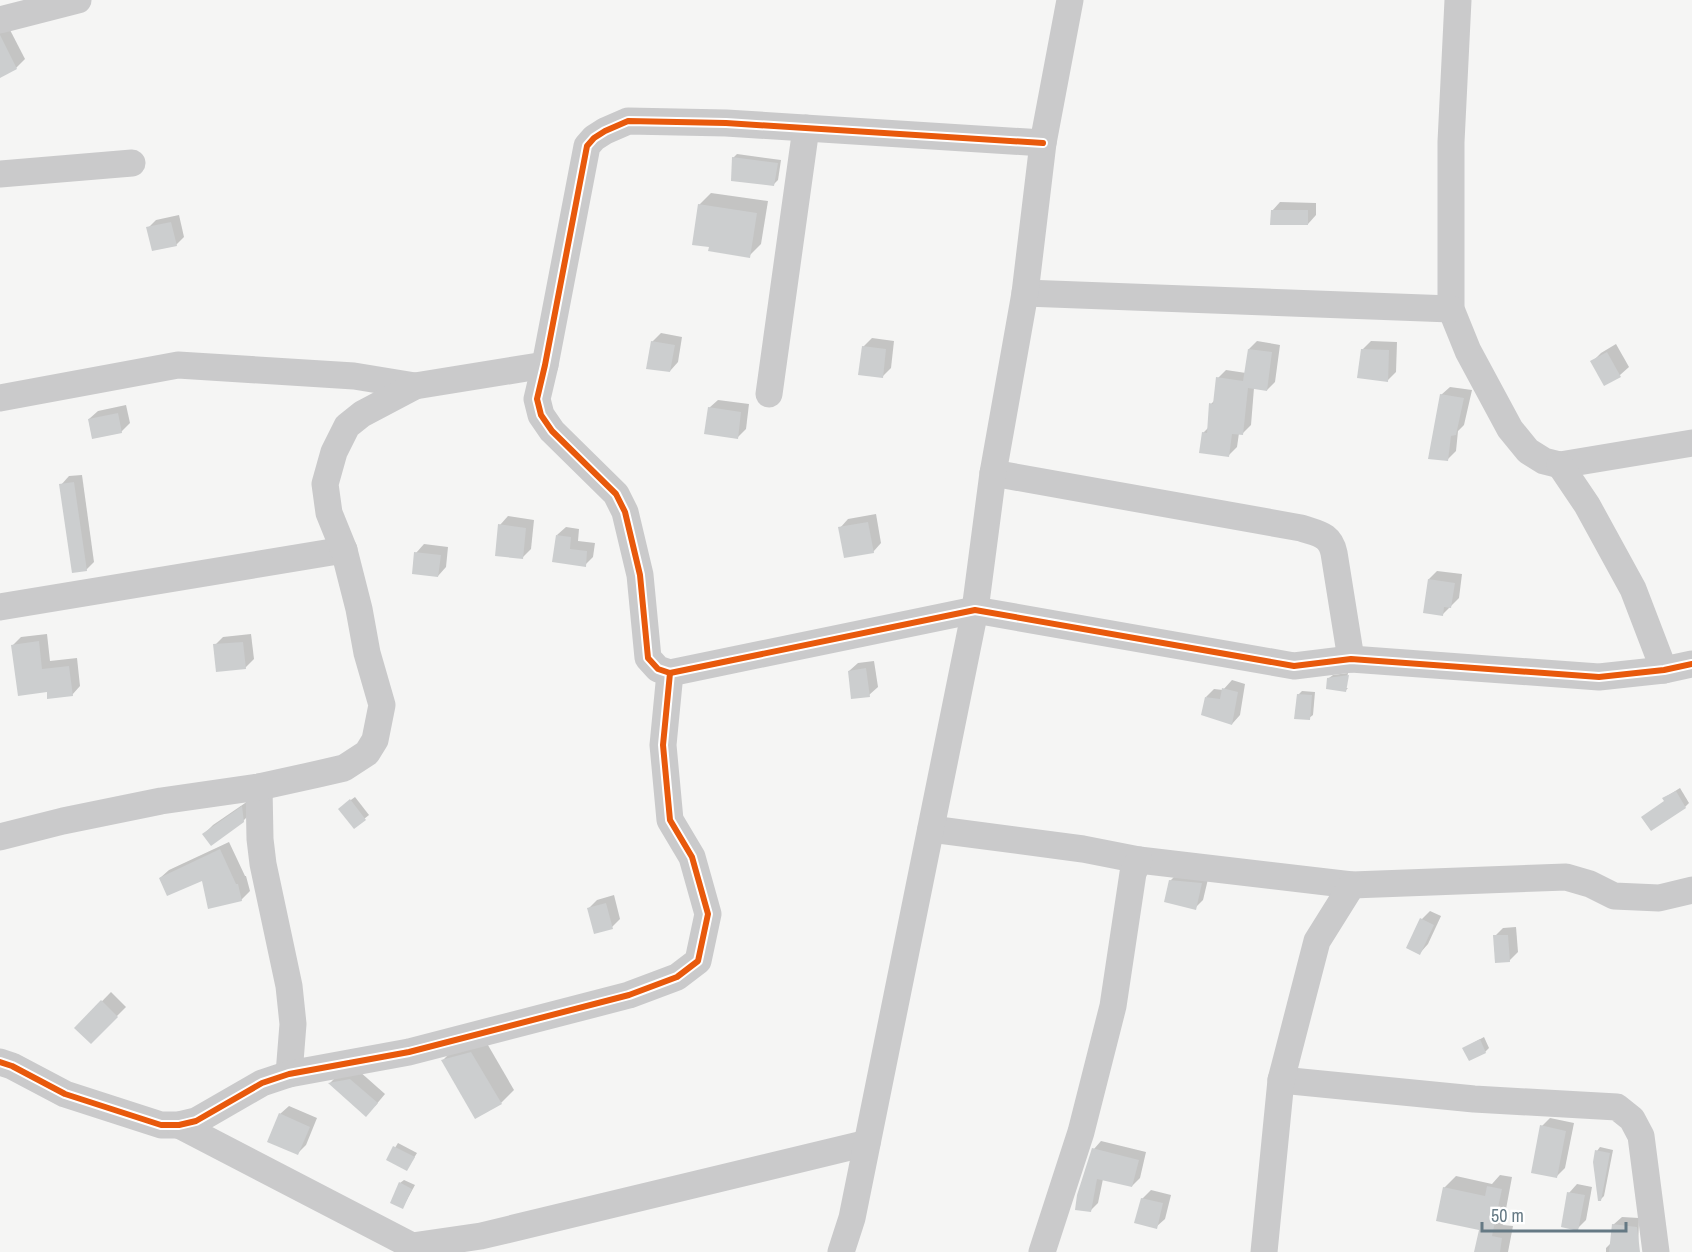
<svg xmlns="http://www.w3.org/2000/svg" width="1692" height="1252" viewBox="0 0 1692 1252" font-family="'Archivo Narrow',sans-serif">
  <style>
    .shadow { fill: #0003 }
    .building { fill: #cccecf }
    .lines { fill: none; stroke-linecap: round; stroke-linejoin: round }
    .minor { stroke: #cacacb; stroke-width: 27 }
    .cycleway-casing { stroke: #fff; stroke-width: 10 }
    .cycleway { stroke: #e8590c; stroke-width: 6 }
  </style>
  <rect width="100%" height="100%" fill="#f5f5f4"/>
  <!-- shadow -->
  <g class="shadow">
    <path d="M9,28L25,59L16,68L0,70V33Z"/>
    <path d="M737,154L781,160L778,180L774,184L733,158Z"/>
    <path d="M711,193L768,201L761,244L749,256L710,246L699,205Z"/>
    <path d="M1280,202L1316,203V215L1308,224L1272,211Z"/>
    <path d="M179,215L184,237L176,245L148,228L156,220Z"/>
    <path d="M661,333L682,337L678,362L670,371L652,342Z"/>
    <path d="M872,338L894,341L891,368L882,377L863,347Z"/>
    <path d="M1257,341L1280,345L1275,382L1267,390L1254,388L1251,425L1243,433H1239L1237,447L1229,455L1203,433L1209,427L1211,404L1215,400L1218,378L1226,370L1246,373L1249,349Z"/>
    <path d="M1371,341L1397,342L1396,372L1387,381L1362,350Z"/>
    <path d="M1616,344L1629,367L1620,375L1605,384L1592,362L1601,353Z"/>
    <path d="M1450,387L1472,390L1464,425L1458,431L1456,451L1448,459L1441,395Z"/>
    <path d="M718,400L749,404L746,429L737,438L709,408Z"/>
    <path d="M126,405L130,423L121,432L89,419L98,411Z"/>
    <path d="M82,475L94,562L86,570L61,485L69,476Z"/>
    <path d="M876,514L881,543L873,552L840,528L848,519Z"/>
    <path d="M508,516L534,520L531,549L522,558L500,525Z"/>
    <path d="M566,527L579,529L578,541L595,543L593,557L585,565L557,535Z"/>
    <path d="M424,544L448,547L446,567L438,576L416,553Z"/>
    <path d="M1437,571L1462,574L1459,598L1442,615L1429,579Z"/>
    <path d="M47,634L50,661L77,658L80,686L72,695L48,691L13,645L21,637Z"/>
    <path d="M251,634L254,659L245,668L215,645L223,637Z"/>
    <path d="M874,661L878,687L869,695L849,671L858,663Z"/>
    <path d="M1348,673L1345,688H1348L1345,691L1329,678L1333,675Z"/>
    <path d="M1232,680L1245,684L1240,715L1232,724L1206,697L1214,689L1223,690Z"/>
    <path d="M1302,691L1315,692L1313,715L1309,718L1298,695Z"/>
    <path d="M1680,788L1689,803L1685,807L1664,798Z"/>
    <path d="M355,797L369,815L354,827L344,805Z"/>
    <path d="M251,799L252,812L243,821L204,834L213,825Z"/>
    <path d="M229,842L245,876H246L250,891L241,900L203,878H160L169,870Z"/>
    <path d="M1179,872L1209,875L1203,900L1195,908L1170,881Z"/>
    <path d="M614,895L620,919L612,927L589,908L597,900Z"/>
    <path d="M1430,911L1441,916L1428,944L1420,953L1422,919Z"/>
    <path d="M1516,927L1518,952L1509,961L1495,936L1503,928Z"/>
    <path d="M111,992L126,1007L91,1042L76,1028Z"/>
    <path d="M1484,1037L1489,1048L1485,1052L1464,1048Z"/>
    <path d="M485,1040L514,1090L501,1103L443,1060L456,1047Z"/>
    <path d="M359,1071L385,1094L375,1106L330,1083L338,1075Z"/>
    <path d="M289,1106L317,1118L306,1145L298,1153L280,1114Z"/>
    <path d="M1550,1118L1574,1123L1565,1168L1557,1176L1542,1126Z"/>
    <path d="M1101,1141L1146,1152L1140,1178L1132,1186L1103,1179L1098,1203L1090,1211L1094,1149Z"/>
    <path d="M398,1143L417,1153L407,1169L388,1159Z"/>
    <path d="M1600,1147L1613,1150L1604,1196L1600,1200L1597,1151Z"/>
    <path d="M1500,1175L1512,1177L1503,1225L1513,1226L1508,1252H1476L1480,1229L1444,1188L1456,1176L1492,1184Z"/>
    <path d="M404,1180L415,1185L403,1207L400,1183Z"/>
    <path d="M1577,1184L1592,1187L1586,1220L1577,1229L1569,1193Z"/>
    <path d="M1151,1190L1171,1195L1165,1219L1156,1227L1142,1199Z"/>
    <path d="M1622,1217L1639,1218L1638,1252H1606V1248L1612,1242L1613,1225Z"/>
  </g>
  <!-- building -->
  <g class="building">
    <path d="M0,35L17,69L0,78Z"/>
    <path d="M732,157L778,163L774,186L731,181Z"/>
    <path d="M698,204L757,213L750,258L708,251L709,247L692,245Z"/>
    <path d="M1271,210H1308V225H1270Z"/>
    <path d="M171,222L177,246L152,251L146,227Z"/>
    <path d="M651,341L675,345L670,372L646,369Z"/>
    <path d="M862,346L886,349L883,378L858,375Z"/>
    <path d="M1248,349L1272,352L1267,391L1248,388L1243,435L1232,434L1229,457L1199,453L1202,432L1207,433L1209,403L1213,404L1216,377L1243,381Z"/>
    <path d="M1361,349L1389,350L1388,382L1357,378Z"/>
    <path d="M1607,352L1621,377L1604,386L1590,361Z"/>
    <path d="M1440,394L1464,398L1456,435L1451,436L1448,461L1428,459Z"/>
    <path d="M708,407L741,412L738,439L704,434Z"/>
    <path d="M118,413L122,433L92,439L88,419Z"/>
    <path d="M74,482L87,571L72,573L59,484Z"/>
    <path d="M868,522L874,553L844,558L838,527Z"/>
    <path d="M498,524L526,528L523,559L495,556Z"/>
    <path d="M556,535L571,537L570,549L587,551L586,567L552,562Z"/>
    <path d="M414,552L441,555L438,577L412,574Z"/>
    <path d="M1428,579L1455,583L1451,608L1444,607L1443,616L1423,613Z"/>
    <path d="M39,641L42,669L69,666L73,696L47,699V692L18,696L11,645Z"/>
    <path d="M243,642L246,669L216,672L213,644Z"/>
    <path d="M866,668L870,697L851,699L848,671Z"/>
    <path d="M1349,675L1346,692L1326,689L1327,678Z"/>
    <path d="M1222,688L1238,692L1232,725L1201,715L1205,697L1220,699Z"/>
    <path d="M1297,694L1312,695L1310,720L1294,719Z"/>
    <path d="M1676,791L1686,808L1651,831L1641,817L1664,801L1662,798Z"/>
    <path d="M350,799L366,820L354,829L338,809Z"/>
    <path d="M242,806L244,822L211,846L202,834Z"/>
    <path d="M220,849L236,884H238L242,901L208,909L202,881L167,896L159,878Z"/>
    <path d="M1169,880L1202,883L1196,910L1164,902Z"/>
    <path d="M606,903L613,929L594,934L587,908Z"/>
    <path d="M1420,918L1434,925L1420,955L1406,948Z"/>
    <path d="M1493,935H1508L1510,962L1495,963Z"/>
    <path d="M101,1000L118,1017L91,1044L74,1028Z"/>
    <path d="M1480,1039L1486,1053L1469,1061L1462,1048Z"/>
    <path d="M471,1052L502,1104L475,1119L441,1060Z"/>
    <path d="M350,1079L378,1103L366,1117L328,1083Z"/>
    <path d="M279,1113L310,1127L298,1155L267,1142Z"/>
    <path d="M1540,1125L1566,1131L1557,1178L1531,1173Z"/>
    <path d="M393,1146L415,1157L407,1171L386,1160Z"/>
    <path d="M1092,1148L1139,1160L1132,1187L1097,1179L1091,1212L1075,1210L1077,1195Z"/>
    <path d="M1595,1150L1610,1153L1601,1201H1598L1593,1162Z"/>
    <path d="M399,1182L412,1189L403,1209L390,1203Z"/>
    <path d="M1487,1186L1502,1189L1492,1236L1502,1238L1500,1252H1474L1479,1230L1436,1221L1443,1187L1485,1196Z"/>
    <path d="M1567,1192L1585,1195L1578,1231L1561,1227Z"/>
    <path d="M1141,1198L1163,1203L1157,1229L1134,1223Z"/>
    <path d="M1612,1224L1637,1227L1640,1252H1609Z"/>
  </g>
  <g class="lines">
    <!-- minor -->
    <g class="minor">
      <path d="M1458,0L1451,142V309L1468,351L1510,429L1528,451L1544,461L1560,465L1692,443"/>
      <path d="M0,20L78,0"/>
      <path d="M1043,143L726,123L628,121L605,131L594,138L587,146L545,365L537,399L541,415L552,431L616,494L625,512L640,575L648,658L658,669L670,673L975,610L1294,666L1351,659L1599,677L1664,670L1692,664"/>
      <path d="M0,174L132,163"/>
      <path d="M1025,293L1451,309"/>
      <path d="M769,394L806,128"/>
      <path d="M0,398L178,365L354,376L415,386"/>
      <path d="M1560,465L1587,505L1633,589L1664,670"/>
      <path d="M993,473L1301,528C1318,534 1330,534 1334,553L1351,659"/>
      <path d="M0,607L344,550"/>
      <path d="M259,787L260,839L263,864L289,986L293,1024L289,1074"/>
      <path d="M931,829L1083,849L1139,860L1352,885L1566,877L1590,884L1614,896L1659,898L1692,890"/>
      <path d="M0,837L63,821L161,801L259,787L318,774L344,768L367,753L375,740L382,705L367,653L359,609L344,550L329,513L325,484L334,452L347,426L362,414L415,386L545,365"/>
      <path d="M0,1062L12,1066L65,1094L161,1125H179L196,1121L262,1083L289,1074L409,1052L629,995L677,977L698,961L708,914L692,857L670,820L663,745L670,673"/>
      <path d="M1281,1080L1474,1099L1617,1107L1632,1119L1641,1136L1656,1252"/>
      <path d="M179,1125L412,1246L481,1236L867,1143"/>
      <path d="M841,1252L852,1218L975,610L993,473L1025,293L1043,143L1070,0"/>
      <path d="M1042,1252L1081,1132L1113,1006L1133,873L1139,860"/>
      <path d="M1264,1252L1281,1080L1317,941L1352,885"/>
    </g>
    <!-- cycleway casing -->
    <g class="cycleway-casing">
      <g id="cycleway">
        <path d="M1043,143L726,123L628,121L605,131L594,138L587,146L545,365L537,399L541,415L552,431L616,494L625,512L640,575L648,658L658,669L670,673L975,610L1294,666L1351,659L1599,677L1664,670L1692,664"/>
        <path d="M0,1062L12,1066L65,1094L161,1125H179L196,1121L262,1083L289,1074L409,1052L629,995L677,977L698,961L708,914L692,857L670,820L663,745L670,673"/>
      </g>
    </g>
    <!-- cycleway -->
    <use href="#cycleway" class="cycleway"/>
  </g>
  <!-- scale -->
  <path d="M1482 1222v9h144v-9" fill="none" stroke="#657984" stroke-width="3"/>
  <text x="1491" y="1222" font-size="18" fill="#657984" stroke="#ffffff" stroke-width="4.5" paint-order="stroke">50 m</text>
</svg>
